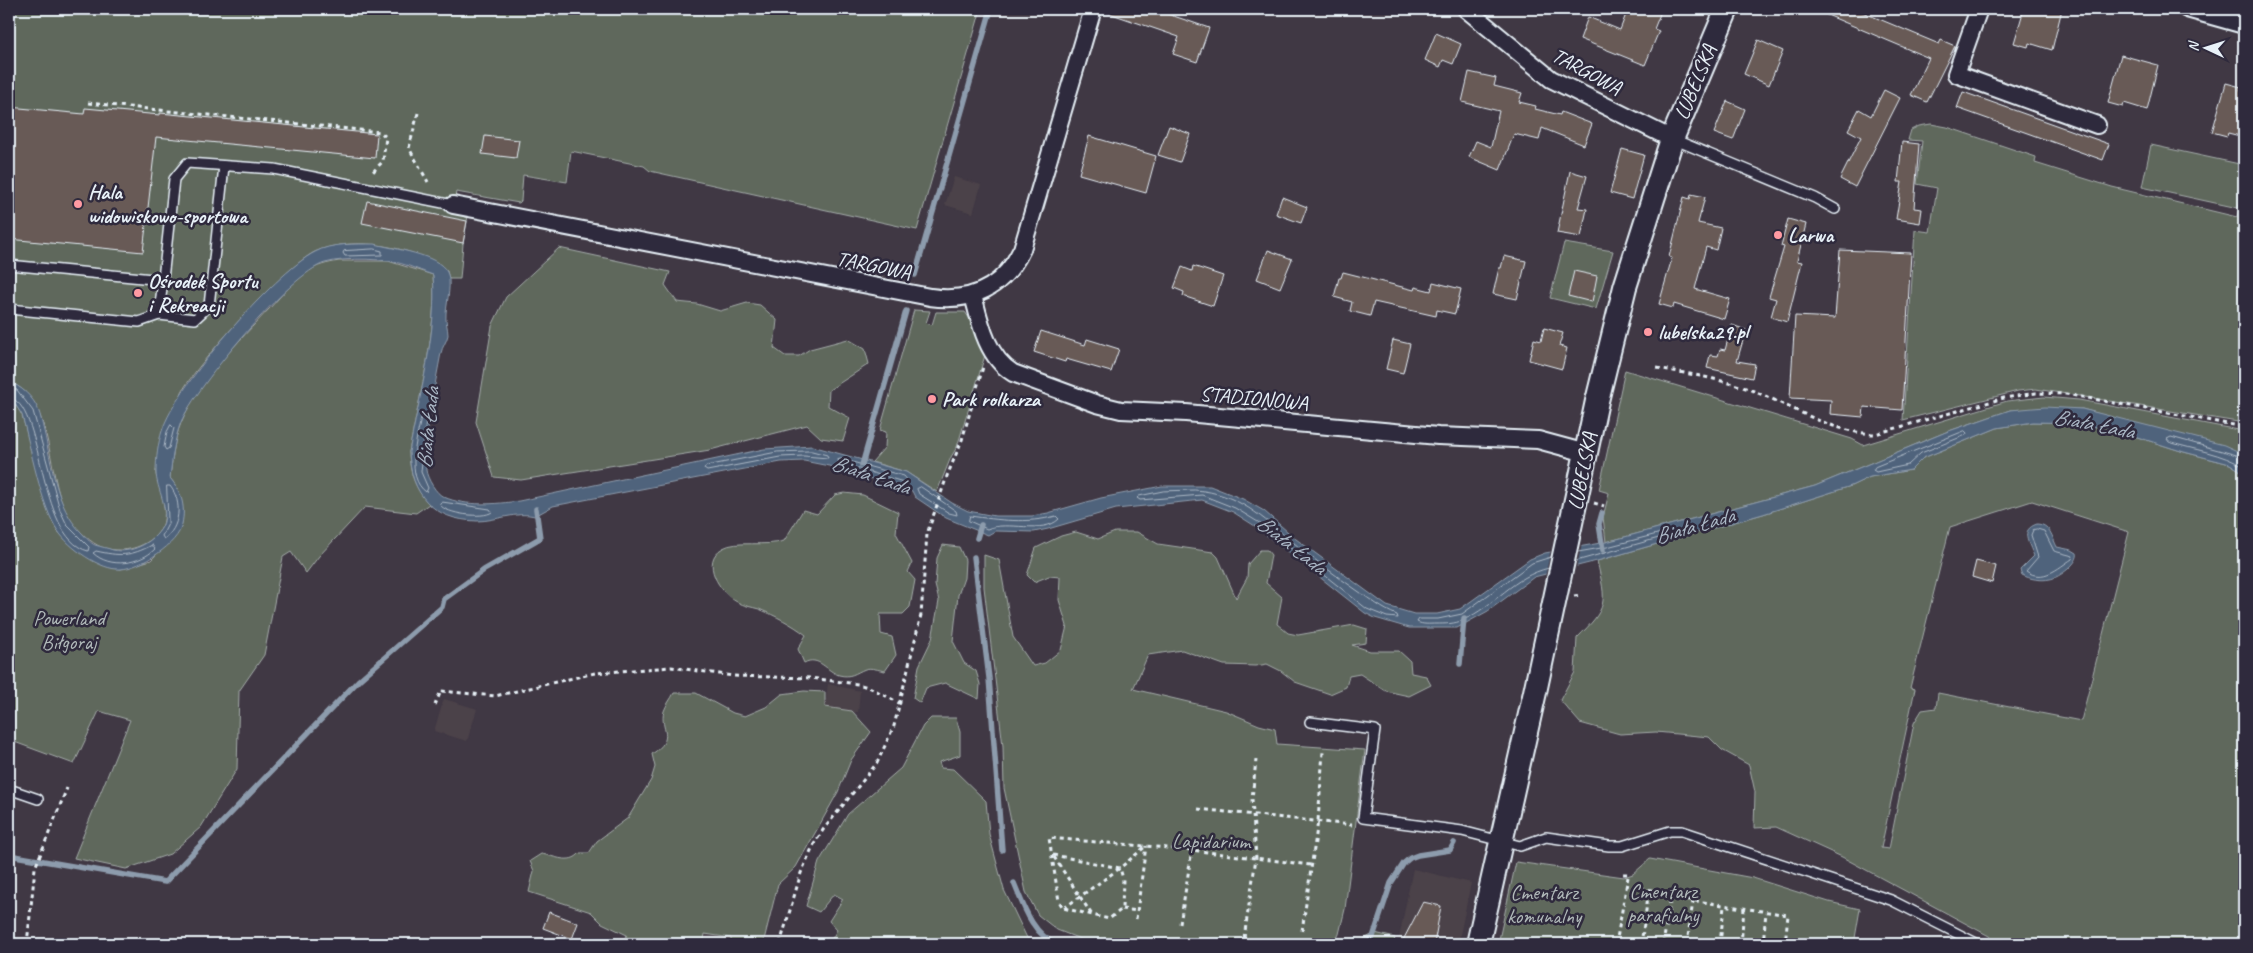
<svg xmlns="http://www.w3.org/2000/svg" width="2253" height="953" viewBox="0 0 2253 953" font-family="Caveat,sans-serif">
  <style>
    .built { fill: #4c4249 }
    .green { fill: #5f685c; stroke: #a4acaa; fill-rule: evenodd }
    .water { fill: #50637b; stroke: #8d9cad }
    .pier { fill: #403844 }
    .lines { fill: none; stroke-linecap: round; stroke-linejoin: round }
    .shore { stroke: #abb8c6; stroke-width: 1 }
    .stream { stroke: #8d9cad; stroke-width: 5.5 }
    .building { fill: #675a56; stroke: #e8f1f8 }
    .lane-casing { stroke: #e8f1f8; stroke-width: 12 }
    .street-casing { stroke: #e8f1f8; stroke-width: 20 }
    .secondary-casing { stroke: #e8f1f8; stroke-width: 26 }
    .path { stroke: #e8f1f8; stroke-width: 3; stroke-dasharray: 4 4; stroke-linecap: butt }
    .lane { stroke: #2f2a3d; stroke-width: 9 }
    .street { stroke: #2f2a3d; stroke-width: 16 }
    .secondary { stroke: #2f2a3d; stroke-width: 22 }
    .poi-dot { fill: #ff9aa2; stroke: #2f2a3d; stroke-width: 2 }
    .labels { text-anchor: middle; stroke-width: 5; stroke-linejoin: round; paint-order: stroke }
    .street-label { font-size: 21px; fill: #e8f1f8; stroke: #2f2a3d }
    .poi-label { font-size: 21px; font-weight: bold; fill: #e8f1f8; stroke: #2f2a3d; text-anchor: start }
    .park-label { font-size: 21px; fill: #b1baba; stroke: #2f2a3d }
    .water-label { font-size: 22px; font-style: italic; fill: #abb8c6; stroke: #2f2a3d }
  </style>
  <rect width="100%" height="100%" fill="#403844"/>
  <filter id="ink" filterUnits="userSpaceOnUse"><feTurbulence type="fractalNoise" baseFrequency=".02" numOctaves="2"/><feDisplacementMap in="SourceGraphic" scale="10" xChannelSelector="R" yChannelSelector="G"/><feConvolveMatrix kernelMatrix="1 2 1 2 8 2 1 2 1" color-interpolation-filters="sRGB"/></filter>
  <g filter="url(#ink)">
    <!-- built -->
    <g class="built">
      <path d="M954,177L981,185L973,213L945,205Z"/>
      <path d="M828,684L860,691L858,712H855L854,720L824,716Z"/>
      <path d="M444,699L477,709L467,741L434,731Z"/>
      <path d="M1413,869L1471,883L1458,944H1398Z"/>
      <path d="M705,934L732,938L731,944H703Z"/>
    </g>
    <!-- green -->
    <g class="green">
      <path d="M9,9H981L917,230L650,171L644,166L571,151L567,182L523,175L521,201L519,203L456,192L452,213L468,216L463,244L460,279H449L447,271C434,264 421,255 406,251C379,243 344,240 317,251C290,261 195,365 182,392C177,403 174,417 170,428C166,442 159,457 156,471C155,477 160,484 161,489C163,500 167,517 162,527C154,542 134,551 117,550C102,550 92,543 82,533C78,529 74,526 71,522C45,485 57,398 9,382Z"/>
      <path d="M1931,124L1947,127L2036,157L2035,163L2112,187L2237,217L2244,187V423L2036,389L2018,391L1903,420L1915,230L1930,232L1937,188L1917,184L1922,141L1908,140L1911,130L1919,126Z"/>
      <path d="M2151,145L2244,165V178L2238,208L2142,187Z"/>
      <path d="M1564,243L1613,251L1596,309L1550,298Z"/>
      <path d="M559,248L670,272L665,285L677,302L697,304L720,311L747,303L760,305L777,320L774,348L785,356H799L810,349L848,339L865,349L869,364L829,390L828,406L850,418L843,441L821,438L807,425L710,450L521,480L494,477L476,422L492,326L506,297Z"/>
      <path d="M339,261H388L433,275C438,329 419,397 409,452C410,474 414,487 429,504L416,513L365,507L319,556L306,573L291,552L283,557L264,655L239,691L237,769L201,827L170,854L126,869L74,858L130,720L99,711L74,764L9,740V402L15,404L22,415L44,498L57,531L108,567L121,569L151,560L180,530C186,513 182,492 170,478C172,460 174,440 181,423C197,383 240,340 269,309C281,296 293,281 307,272C317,265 328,263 339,261Z"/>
      <path d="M914,310L930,311L926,323L932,325L936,312H965L974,325L986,352L957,447L951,457L937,492L906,472L872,462L885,447L886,432L880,430Z"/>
      <path d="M1625,370L1852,439L1863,445L2007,401L2044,397L2079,400L2244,431V454L2082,409L2010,410L1946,432L1815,486L1606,542L1603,517L1609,493L1599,490Z"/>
      <path d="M2033,422L2081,423L2092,428L2100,425L2184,452L2230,464L2244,473V944H2000L1989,936L1842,857L1776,827L1754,828L1755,792L1749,765L1722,750L1709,737L1656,732L1620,734L1580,723L1560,700L1575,672L1577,638C1608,607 1607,604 1597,561L1763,514L1851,486L1870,477L1911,470L1923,458L1997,428ZM2032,501L2129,532L2081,721L1938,693L1936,708L1922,710L1914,723L1889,849L1881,848L1915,689L1910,688L1950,527Z"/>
      <path d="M844,493L863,495L898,512L896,533L912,563L908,572L915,580L910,607L903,614H880L881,634L892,637L896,655L885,671C879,670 871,667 865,669C855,673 851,678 839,675C826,671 819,655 804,663L798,649L806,635C792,624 776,616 759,609C752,607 744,606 737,602C720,593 699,561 723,548C736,540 766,547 784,541L803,510L817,514L835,495Z"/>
      <path d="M1076,532L1098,539L1115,532H1137L1158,544L1213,552L1218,557L1236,598L1247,578L1248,564L1260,550H1267L1271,555L1266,583L1282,597L1277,624L1288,633L1298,635L1354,625L1367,629L1366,643L1352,645L1370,651H1399L1410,661L1411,673L1426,676L1431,685L1409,696L1386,691L1360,674L1349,676L1346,687L1330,694L1295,682L1281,671L1267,664L1256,666L1224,665L1182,650L1148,655L1133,689L1226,711L1259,725L1275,729L1277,744L1365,750L1345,909L1339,934L1334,944H1093L1057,930L1038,915L1026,892L1004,788L1003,746L984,587V555L999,560L1013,637L1033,666L1045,663L1061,650L1067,626L1059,600L1060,577L1049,576L1034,582L1027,575L1036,548L1061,536Z"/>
      <path d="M943,545L959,547L965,560L964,578L958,595L953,641L964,663L976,671L980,684L979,699L945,683L926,688L920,703L913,698L919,666L932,639L939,601L935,585L937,558Z"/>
      <path d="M804,691L825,692V707L852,711L871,732L851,760L838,792L796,867L778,884L763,944H731V938L705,934L703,944H602L621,943L627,935L602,923L591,912L529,892L534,871L530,861L541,854C555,856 570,865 580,853H589L597,841L628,818L651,780L655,767L652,754C677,737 659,730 664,711C666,705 671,699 674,693H696L733,713L745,716L766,707L782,694Z"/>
      <path d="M931,718H956L960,732V755L939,762L941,768L953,769L986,801L989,834L1004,890L1027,938L1037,944H829L837,930L829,921L843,899L834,894L819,912L806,906L819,862L848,814L901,768L923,726Z"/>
      <path d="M1650,859L1753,878L1829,902L1860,909L1854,944H1498L1516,862L1624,877L1633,874Z"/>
      <path d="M1375,933L1395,938L1393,944H1355Z"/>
    </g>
    <!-- water -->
    <g class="water">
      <path d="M375,244C393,249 438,254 447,272C452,282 447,301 446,313C445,321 448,328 448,335C447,341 442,347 441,353C435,385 424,438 426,470C427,478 436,494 444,497C466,507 496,504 519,501L764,449L812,446L906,472L952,503L968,511L995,516H1032L1048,513L1101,498L1162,486H1210L1243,499L1264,511L1296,539L1387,606L1414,614H1437L1460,609L1530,559L1545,553L1606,542L1815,486L1946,432L2010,410L2045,407L2082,409L2224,445L2244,454V473L2230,464L2184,452L2100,425L2092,428L2081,423L2033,422L1997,428L1923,458L1911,470L1870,477L1851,486L1763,514L1597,561L1534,577L1488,611L1457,628H1409L1375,618L1365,613L1255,526L1233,512L1202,500L1116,509L1048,529L1034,532L995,531L988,535L946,518L915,497L912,491L895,484L863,477L829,466L804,461L781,462L553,506L535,516C516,511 496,521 477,521C432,520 411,494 409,452C419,398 438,329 433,275C424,272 417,269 409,266C388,258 346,257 325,263C290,273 196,387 181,422C174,440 172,460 170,478C181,491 186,506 182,524C179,544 140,568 121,569C101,571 68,547 58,531C41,507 30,445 22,415L15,404L9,402V382C21,386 33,397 38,409C41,416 42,424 44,431C52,465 56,507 81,532C85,536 90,543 95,545C101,547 108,548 113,550C131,554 153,543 162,527C171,510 156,489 156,472C156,459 158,443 162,431C175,387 274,273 315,252C331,243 356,244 375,244Z"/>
      <path d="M2037,524C2050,524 2052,537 2057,547L2072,550L2077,553C2080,562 2059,578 2050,579C2041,581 2030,579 2022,575L2020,570L2034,556C2029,543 2019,530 2037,524Z"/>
    </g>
    <!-- pier -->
    <path class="pier" d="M1582,544L1576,569L1545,577L1551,549Z"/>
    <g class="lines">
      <!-- shore -->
      <g class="shore">
        <path d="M374,249L382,251V255L345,256L343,253L344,251Z"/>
        <path d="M9,387L17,390L33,411L60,510L67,525L89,547L88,551C36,537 44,401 9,398"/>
        <path d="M423,416L426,419L421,472L428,488L426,492C405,477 417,438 421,418Z"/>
        <path d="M171,425L174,428L169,448L166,450L164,447L167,432Z"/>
        <path d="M1965,431L1967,433L1966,435L1921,453L1908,465L1876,472L1873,470L1875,467Z"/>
        <path d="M812,451L827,455L828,458L804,456L780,457L707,471L704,469L706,466L777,452Z"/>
        <path d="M2244,457L2171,437L2167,439L2169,442C2194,450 2222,453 2244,467"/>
        <path d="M841,459L904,476L909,482L907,483L839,463L838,460Z"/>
        <path d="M167,486H170C183,502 180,528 164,539L162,536L168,524Z"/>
        <path d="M921,487L956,511L957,515L949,513L919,494L917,489Z"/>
        <path d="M1195,490C1239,493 1262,518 1294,543C1315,560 1336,576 1358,591C1371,600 1382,609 1397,615L1398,618L1387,617L1367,609L1258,522L1235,508L1202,495L1140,500L1137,498L1139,496L1163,491Z"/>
        <path d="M442,502L490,509L492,512C483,519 446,514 440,505Z"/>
        <path d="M970,516C999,520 1027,524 1056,516L1059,519C1043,535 1007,520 987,529L969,521Z"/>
        <path d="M2037,529L2044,531L2054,551L2073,556L2072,559C2058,568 2043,583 2026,571L2038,557L2031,535L2033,530Z"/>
        <path d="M152,545L155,549C140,564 110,569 93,553L96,551C119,556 130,557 152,545Z"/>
        <path d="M1576,561L1666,536L1668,534L1665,532L1607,547L1578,552"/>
        <path d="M1549,568C1513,576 1495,606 1463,620C1455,624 1445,624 1436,624C1429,624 1423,625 1417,622L1419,619H1438L1462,614L1532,563L1551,557"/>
      </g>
      <!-- stream -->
      <g class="stream">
        <path d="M915,275L991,9"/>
        <path d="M862,465L906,311"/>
        <path d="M1602,513L1599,524L1603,550"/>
        <path d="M977,538L981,525"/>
        <path d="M974,557L989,678L1002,850"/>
        <path d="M1460,664L1464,618"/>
        <path d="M9,855L165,882L359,680L442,607L444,599L484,570L540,538L536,509"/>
        <path d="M1014,883C1023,905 1033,936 1057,944"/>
        <path d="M1365,944L1373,937L1391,883L1404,863L1410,858L1418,855L1450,850L1454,843"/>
      </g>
    </g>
    <!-- building -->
    <g class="building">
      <path d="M1103,9H1153L1209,28L1197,62L1173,54L1179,37L1103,11Z"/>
      <path d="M1628,9H1662L1654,29L1659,31L1645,65L1580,39L1588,17L1620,30Z"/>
      <path d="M1813,9H1855L1939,44L1941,40L1955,46L1927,102L1911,95L1929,58Z"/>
      <path d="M2024,9H2062L2052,50L2029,43L2028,47L2014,43Z"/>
      <path d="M1436,33L1461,44L1453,64L1443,60L1440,67L1425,60Z"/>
      <path d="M1758,40L1783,51L1769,85L1744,74Z"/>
      <path d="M2121,55L2158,65L2147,110L2124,103L2123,107L2108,103Z"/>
      <path d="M1469,72L1496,78L1494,86L1522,93L1519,102L1536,106L1535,109L1560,115L1561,112L1592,124L1584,145L1542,128L1539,140L1514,134L1500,170L1469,157L1476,141L1491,147L1499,111L1462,102Z"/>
      <path d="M2226,83L2241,87L2240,91L2244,92V137L2228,133L2227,136L2212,132Z"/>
      <path d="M1884,90L1900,98L1855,187L1840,179L1861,137L1848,130L1859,109L1871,116Z"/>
      <path d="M1963,92L2109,144L2103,160L1957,108Z"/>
      <path d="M1727,101L1745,109L1733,140L1714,133Z"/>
      <path d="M9,107L84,114L85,108L160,115V113L377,134L375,158L156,137L143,252L9,239Z"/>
      <path d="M1169,126L1190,134L1180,162L1158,155Z"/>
      <path d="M485,136L519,140L516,158L482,154Z"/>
      <path d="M1089,136L1156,156L1146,193L1079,174Z"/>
      <path d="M1902,142L1919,144L1914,208L1922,209L1920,223L1896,219L1902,182H1898Z"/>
      <path d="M1622,149L1644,155L1632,199L1610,193Z"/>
      <path d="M1570,171L1587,176L1578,208L1587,209L1581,237L1557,233Z"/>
      <path d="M1691,194L1705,197L1698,223L1721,228L1716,250L1706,247L1695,289L1730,299L1724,319L1674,304L1673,308L1659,304L1672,258L1669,257L1684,197L1690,199Z"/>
      <path d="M1282,197L1307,207L1301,223L1276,214Z"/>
      <path d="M367,201L467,221L463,243L362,223Z"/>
      <path d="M1788,219L1806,224L1797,261L1802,262L1787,322L1771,317L1776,299L1769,297L1784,247L1781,246Z"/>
      <path d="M1268,250L1292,259L1280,288L1257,279Z"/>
      <path d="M1840,250L1911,253L1902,410L1864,407L1863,417L1830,414L1831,400L1790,398L1795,316L1835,318Z"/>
      <path d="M1504,256L1526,261L1517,299L1493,294L1499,268H1501Z"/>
      <path d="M1193,266L1223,276L1213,306L1183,296L1184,292L1174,288L1182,267L1192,271Z"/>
      <path d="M1574,271L1597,276L1592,302L1568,296Z"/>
      <path d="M1343,272L1414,290L1415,287L1431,291L1433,282L1461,289L1455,314L1437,310L1436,316L1374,302L1370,316L1350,311L1352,302L1334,297L1339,278H1341Z"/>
      <path d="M1732,325L1746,330L1737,361L1755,364L1752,378L1707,368L1710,355L1718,356L1720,349L1725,350Z"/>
      <path d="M1544,328L1563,333L1559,346L1567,348L1562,369L1529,360L1534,339L1541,341Z"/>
      <path d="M1041,331L1085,345L1087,339L1119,349L1111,372L1066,359L1065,362L1034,352Z"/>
      <path d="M1393,340L1410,344L1403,373L1386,369Z"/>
      <path d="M1976,561L1996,566L1992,583L1972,577Z"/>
      <path d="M1423,902L1441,906L1434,944H1401Z"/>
      <path d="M549,912L578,923L572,939L543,928Z"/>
    </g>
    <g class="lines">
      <!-- lane casing -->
      <g class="lane-casing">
        <g id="lane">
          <path d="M1673,139L1815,198L1835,209"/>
          <path d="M9,265L163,280"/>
          <path d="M9,309L139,322L159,315L195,319L209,306L224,166"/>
          <path d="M159,315L174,179L187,163L274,169L453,205"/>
          <path d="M1310,722L1375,730L1363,818L1462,831L1520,846L1546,837L1609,846H1622L1670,831H1682L1891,900L1978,944"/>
          <path d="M9,789L38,799"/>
        </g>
      </g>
      <!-- street casing -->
      <g class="street-casing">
        <g id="street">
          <path d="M1466,9L1551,79L1672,139"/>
          <path d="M1979,9L1956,74L2097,125"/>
          <path d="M2187,9L2244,25"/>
          <path d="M453,205L930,297C972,303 1004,287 1022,249L1093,9"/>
          <path d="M973,295C980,323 987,357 1013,373L1097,404L1121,410L1186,413L1438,436L1538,440L1586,453"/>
        </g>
      </g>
      <!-- secondary casing -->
      <g class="secondary-casing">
        <path id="secondary" d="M1478,944L1535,692L1597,401L1625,287L1672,139L1727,9"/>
      </g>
      <!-- path -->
      <g class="path">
        <path d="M88,103L380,132L386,137L383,161L372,173"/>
        <path d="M418,113L409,148L428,182"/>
        <path d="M1657,368C1685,373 1715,378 1743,387C1788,403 1827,432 1875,434L2004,398L2036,393L2066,394L2244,427"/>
        <path d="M1594,503L1604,506"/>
        <path d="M1574,596L1581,595"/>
        <path d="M435,705L441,691L495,696L595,673L671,667L733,676L811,678L858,684L871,688L901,704"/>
        <path d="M1198,809L1352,825"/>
        <path d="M1053,855L1120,868L1123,879L1122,909L1109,919L1063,908L1059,901L1049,838L1192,850L1311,865"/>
        <path d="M1054,857L1092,915"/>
        <path d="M1625,885L1661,892L1671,897L1788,915L1785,944"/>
        <path d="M1064,908L1120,868L1146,846"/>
        <path d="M1122,909L1137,911"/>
        <path d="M1136,919L1146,846"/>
        <path d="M1180,924L1192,850"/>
        <path d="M1302,931L1318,821L1323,752"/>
        <path d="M1244,938L1256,858L1252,799L1256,760"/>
        <path d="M27,944L35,868L67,788"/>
        <path d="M780,944L801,873L813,846L823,830L877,763L894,726L921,615L927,534L947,476L962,440L983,367"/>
        <path d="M1616,944L1628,877V874H1623"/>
        <path d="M1641,944L1649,890"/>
        <path d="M1663,944L1671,897"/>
        <path d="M1687,944L1693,901"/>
        <path d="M1720,944L1724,906"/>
        <path d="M1741,944L1744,909"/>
        <path d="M1763,944L1766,912"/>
      </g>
      <!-- lane -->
      <use href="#lane" class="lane"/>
      <!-- street -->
      <use href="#street" class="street"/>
      <!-- secondary -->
      <use href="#secondary" class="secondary"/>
    </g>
  </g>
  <!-- markers -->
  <g class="poi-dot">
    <circle cx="78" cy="204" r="5"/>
    <circle cx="1778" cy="235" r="5"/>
    <circle cx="138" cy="293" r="5"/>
    <circle cx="1648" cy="332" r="5"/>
    <circle cx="932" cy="399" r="5"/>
  </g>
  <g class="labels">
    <!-- street labels -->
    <g class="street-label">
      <text transform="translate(1587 71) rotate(28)" y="7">TARGOWA</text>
      <text transform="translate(1695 82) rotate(-68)" y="7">LUBELSKA</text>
      <text transform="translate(874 265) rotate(11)" y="7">TARGOWA</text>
      <text transform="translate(1254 398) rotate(5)" y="7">STADIONOWA</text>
      <text transform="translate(1582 471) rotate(-79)" y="7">LUBELSKA</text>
    </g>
    <!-- poi labels -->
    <g class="poi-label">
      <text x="88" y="199">Hala<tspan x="88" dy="24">widowiskowo-sportowa</tspan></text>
      <text x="1788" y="242">Larwa</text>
      <text x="148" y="288">Ośrodek Sportu<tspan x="148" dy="24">i Rekreacji</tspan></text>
      <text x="1658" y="339">lubelska29.pl</text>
      <text x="942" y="406">Park rolkarza</text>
    </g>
    <!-- park labels -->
    <g class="park-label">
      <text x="69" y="625">Powerland<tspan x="69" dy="24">Biłgoraj</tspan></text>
      <text x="1211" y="848">Lapidarium</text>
      <text x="1663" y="898">Cmentarz<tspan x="1663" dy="24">parafialny</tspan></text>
      <text x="1544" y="899">Cmentarz<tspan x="1544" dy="24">komunalny</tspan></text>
    </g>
    <!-- water labels -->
    <g class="water-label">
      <text transform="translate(2094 423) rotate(11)" y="8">Biała Łada</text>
      <text transform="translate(427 428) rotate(-84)" y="8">Biała Łada</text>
      <text transform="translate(871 474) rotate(19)" y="8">Biała Łada</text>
      <text transform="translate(1694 525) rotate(-16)" y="8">Biała Łada</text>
      <text transform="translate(1292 544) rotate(38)" y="8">Biała Łada</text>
    </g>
  </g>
  <!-- margin -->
  <rect width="2253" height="953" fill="none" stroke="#2f2a3d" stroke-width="30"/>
  <rect x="15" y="15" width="2223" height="923" fill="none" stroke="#e8f1f8" stroke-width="2" filter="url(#ink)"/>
  <!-- north arrow -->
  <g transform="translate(2206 48) rotate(274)" stroke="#2f2a3d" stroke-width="4" paint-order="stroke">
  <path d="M0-4L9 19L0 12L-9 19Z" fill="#e8f1f8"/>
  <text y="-8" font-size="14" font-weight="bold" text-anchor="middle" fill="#e8f1f8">N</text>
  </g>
</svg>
